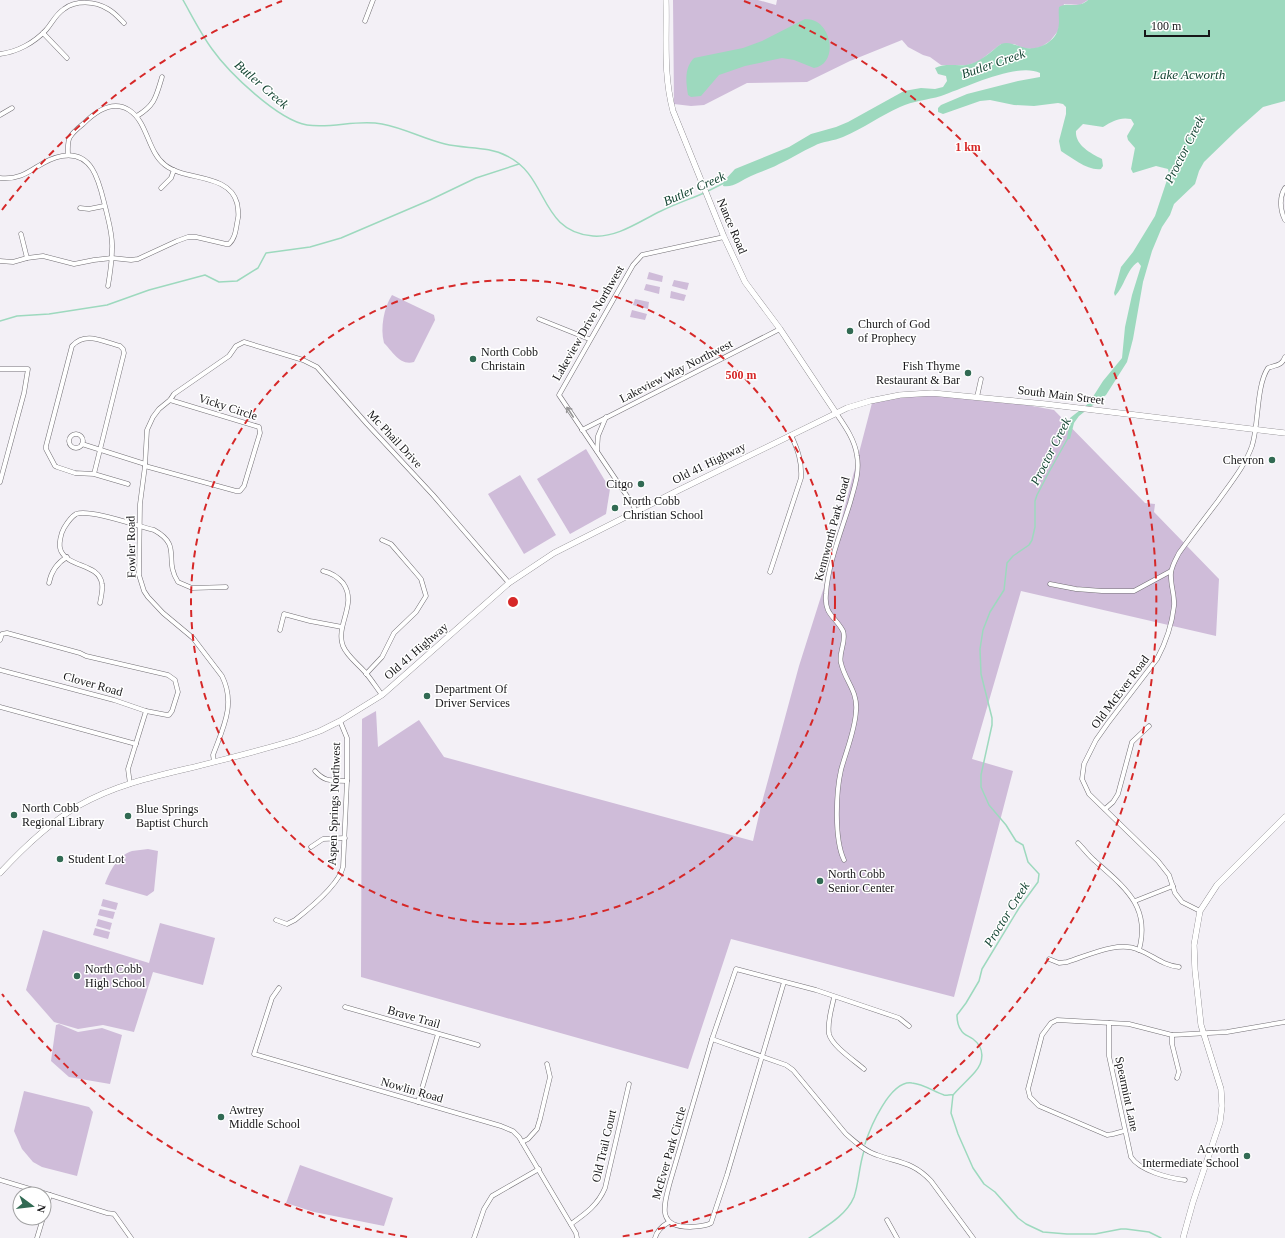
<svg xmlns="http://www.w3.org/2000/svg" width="1285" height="1238" viewBox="0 0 1285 1238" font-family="Georgia,serif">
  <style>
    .green { fill: #cfbcd9 }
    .water { fill: #9dd9be }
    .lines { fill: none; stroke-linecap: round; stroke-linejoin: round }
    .stream { stroke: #9dd9be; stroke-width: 1.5 }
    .street-casing { stroke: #726f74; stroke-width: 5 }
    .secondary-casing { stroke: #726f74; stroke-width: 6 }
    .street { stroke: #fff; stroke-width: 4 }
    .secondary { stroke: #fff; stroke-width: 5.5 }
    .oneway { stroke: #979697 }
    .ring { fill: none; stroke: #d62828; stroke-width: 2; stroke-dasharray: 7 5 }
    .poi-dot { fill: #316a53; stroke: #fff; stroke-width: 1.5 }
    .labels { text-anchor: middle; stroke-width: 3; stroke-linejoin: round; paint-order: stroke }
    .street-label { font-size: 12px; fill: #171618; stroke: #fff }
    .poi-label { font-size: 12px; fill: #171618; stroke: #fff; text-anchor: start }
    .water-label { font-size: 13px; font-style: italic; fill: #134432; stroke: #fff }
    .centre { fill: #d62828; stroke: #fff; stroke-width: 2 }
    .ring-label { font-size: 12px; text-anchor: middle; font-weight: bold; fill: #d62828; stroke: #fff; stroke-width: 3; stroke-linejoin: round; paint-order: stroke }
  </style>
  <rect width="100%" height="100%" fill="#f3f0f6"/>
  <!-- green -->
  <g class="green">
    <path d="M673,0H758L776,5L777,0H1088L1080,5L1064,4L1058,31L1050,41L1041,47L1032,49L1023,48L1014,44H1001L978,62L967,65H941L930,57L923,55L908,47L902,40L850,61L807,82L747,83L704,105L691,106L674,104Z"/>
    <path d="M649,272L663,276L662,282L647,279Z"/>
    <path d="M674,280L689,283L687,290L672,286Z"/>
    <path d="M646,284L660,287L659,294L644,290Z"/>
    <path d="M671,291L686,295L684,301L670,298Z"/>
    <path d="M392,295L434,315L435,320L414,362C400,366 393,352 384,343C380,328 384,307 392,295Z"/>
    <path d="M635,299L649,302L648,309L633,305Z"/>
    <path d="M632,310L647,314L645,320L630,317Z"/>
    <path d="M910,392L989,398L1054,410L1145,503L1155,504L1154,512L1219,579L1216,636L1021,591L972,759L1013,771L954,997L731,939L688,1069L361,977L362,719L376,711L378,747L419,720L444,757L753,841L761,806L799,666L824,587L872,403Z"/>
    <path d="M586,449L610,489L606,514L570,534L537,479Z"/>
    <path d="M520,475L556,535L524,554L488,494Z"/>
    <path d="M148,849L158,851L154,891L147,896L105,884C110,871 117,856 132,851C137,850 143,850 148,849Z"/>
    <path d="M103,899L118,903L116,910L101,906Z"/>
    <path d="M100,909L115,912L113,919L98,915Z"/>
    <path d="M98,919L112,923L110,930L96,926Z"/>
    <path d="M160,923L215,938L203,985L153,972L134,1032L103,1025L78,1029L54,1022L26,990L43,930L149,963Z"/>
    <path d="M95,928L110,932L108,939L93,935Z"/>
    <path d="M59,1024L78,1032L102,1028L122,1035L110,1084L69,1077L51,1061L56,1025Z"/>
    <path d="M24,1091L89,1107L93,1112L77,1176L42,1167L33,1162L22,1149L14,1131Z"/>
    <path d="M300,1165L393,1198L384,1226L314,1212L286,1203Z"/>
  </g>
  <!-- water -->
  <g class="water">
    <path d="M1088,0H1285V101L1263,107L1237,130L1204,162L1199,171L1195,184L1174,204L1170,215L1162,227L1152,251L1143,282L1133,339L1127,362L1106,395L1079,416L1074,423L1070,439H1067L1070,418L1089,403L1103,381L1122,358L1125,327L1132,295L1141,266L1138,262C1126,270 1125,286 1115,296L1114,293L1121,267L1133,252L1155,216L1169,174L1168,169L1156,166L1133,173L1131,169L1135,148L1128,140L1127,136L1134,124L1131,119C1119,117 1113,121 1103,127L1083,124L1076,131C1075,145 1090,153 1102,159L1103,166L1101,169C1088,171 1072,158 1061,151L1059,141L1066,114V107L1063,104L1058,103L1034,106L1014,105L990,100L980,101L943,114L938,112V108L941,105L967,94L1018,81L1040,77V73C1017,62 965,88 941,96C927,100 913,101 900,107C880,116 864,128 843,137C834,141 823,141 814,146C802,151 791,159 779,164C770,169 760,172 751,176C742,180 733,188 723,186L724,181L735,169L789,147L811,134L836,127L848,122L904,91L921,88L935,89L943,87L947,81L946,76L938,74L935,68C945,63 955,66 966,65C980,63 990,52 1001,44C1009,41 1014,45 1022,47C1035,52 1055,43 1058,29C1060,22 1058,14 1059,7C1068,1 1077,10 1088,0Z"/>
    <path d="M805,19C809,19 814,20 817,22C833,32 836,64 814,68L794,60L782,58L745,66L719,75L701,96L691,97L688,95C686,82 684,68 694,58L743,48L762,41Z"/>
  </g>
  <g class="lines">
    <!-- stream -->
    <g class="stream">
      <path d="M183,0C192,16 201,34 212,49C229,73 278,120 307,125C332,129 357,119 382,124C404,128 424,139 445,144C466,149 488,146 507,156C549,176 539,232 593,236C617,238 640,221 661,211C675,204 690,199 704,193"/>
      <path d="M708,191L724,183"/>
      <path d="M0,321L17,316L49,314L107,305L149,290L205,275L219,282L237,281L258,268L266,253L310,247L341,238L430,200L476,178L519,164"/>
      <path d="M953,1095L951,1113L958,1134L973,1168L984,1184L995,1192L1018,1218L1026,1224L1043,1232L1067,1234H1095L1121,1229H1126L1149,1232L1161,1238"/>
      <path d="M865,1144C870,1128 890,1080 912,1083C923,1084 933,1091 944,1095C947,1096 950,1094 953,1095C960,1087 968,1080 975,1072C984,1062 985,1048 973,1039C969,1036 963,1035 961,1030C958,1026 957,1019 957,1015L966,1003L979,981L982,969L1019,908L1038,882L1039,874L1028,862L1023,845L1016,841L1006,825L989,805L981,787V775L992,725V718L981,674L980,649L983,630L990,612L1004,590L1007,563L1013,556L1029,545L1032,540L1035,527V501L1037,495L1049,472L1068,438"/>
      <path d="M809,1238C825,1227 846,1216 854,1197C859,1182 859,1166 864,1151"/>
    </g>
    <!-- street casing -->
    <g class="street-casing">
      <g id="street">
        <path d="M365,21L373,0"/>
        <path d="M43,33L67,58"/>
        <path d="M0,54C17,52 34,43 46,30C52,23 56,14 64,9C76,0 95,1 108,9C114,12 119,18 124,23"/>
        <path d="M0,115L12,108"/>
        <path d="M137,116C155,105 156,97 162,77"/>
        <path d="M0,178C29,181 37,160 62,156C95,150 100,187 106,210C109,223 113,236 112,249C112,261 110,274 108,286"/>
        <path d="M161,188L171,178L174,170"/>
        <path d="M1285,188C1279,197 1280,210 1285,220"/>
        <path d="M80,208L89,209L104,206"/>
        <path d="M21,234L27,258"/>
        <path d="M0,261L13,262L27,258L43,256L74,264L94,260L112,258L131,260L138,259L177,241L188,237H196L226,244H229C236,238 236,227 238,218C239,213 238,209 237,203C229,173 185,181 165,165C147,151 148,122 129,110C112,99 94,113 83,124C78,128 73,132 70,137C67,142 68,149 68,155"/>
        <path d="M539,319L589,339"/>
        <path d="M0,369H28L24,393L0,482"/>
        <path d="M977,397L981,379"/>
        <path d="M836,413C845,426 855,440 857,456C860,472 854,488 850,503C841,532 828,564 826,594C824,615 835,616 843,631C847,641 838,653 841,663C845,681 858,691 856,711C855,731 846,751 841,770C836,792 834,839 844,860"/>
        <path d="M582,430L780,329"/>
        <circle cx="76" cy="441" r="7"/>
        <path d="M82,444L145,464"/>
        <path d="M597,451L598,436L606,417"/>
        <path d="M145,466L236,491H240L244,486L260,433L259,427L170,400"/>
        <path d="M94,474L124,353L123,349L120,346C103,342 86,331 72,346L46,446V449L55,466L57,467L75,473L94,474L128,484"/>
        <path d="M636,512L633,505L559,395L633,265L642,255L724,237"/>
        <path d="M323,571C332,573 337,576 343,583C358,604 335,625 343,646C347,656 358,664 365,672C371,679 376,687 382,695"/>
        <path d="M770,572L801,478C802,462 798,450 791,435"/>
        <path d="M49,583C51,572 57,563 67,557"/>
        <path d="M1050,584L1076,589L1102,591H1134L1171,571"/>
        <path d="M100,603C101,597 103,590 102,584C99,563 69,568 61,551C58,545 61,533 64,528C67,523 71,517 76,514C91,509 137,526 154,530C183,546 163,559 178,582L192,588L226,587"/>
        <path d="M280,630L284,614L310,621L342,627"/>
        <path d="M0,640L2,634L7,633L80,653L86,656L168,675L175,680L178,692L172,711L169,715H167L146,711L114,700L0,670"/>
        <path d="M366,674L382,657L394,633L416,612L426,596L421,579L416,573L391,544L382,540"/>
        <path d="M0,707L136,744"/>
        <path d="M214,762L213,755C223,728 236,704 222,676L193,638L163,613L148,597L144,591L139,575L140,504L145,466L147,430L153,417L159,409L170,400L174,394L229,356L236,346L244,342L303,360L317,367L367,424L433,495L509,583"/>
        <path d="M315,771C326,783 332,780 347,781"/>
        <path d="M130,784L128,769L146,711"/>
        <path d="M1105,809L1113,802L1118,794L1132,742L1149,726"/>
        <path d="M1078,843C1084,849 1089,856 1095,861C1124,887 1151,906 1139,950"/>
        <path d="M311,847L323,839L345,838"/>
        <path d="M1135,901L1173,886"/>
        <path d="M1200,911L1182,902L1175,893L1169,875L1158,861L1089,794L1082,779L1084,764L1096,740L1108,723L1157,659C1165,644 1172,624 1174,606C1175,595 1170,584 1171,573C1172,565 1176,559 1179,553C1192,535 1205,518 1218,501C1230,484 1245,466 1252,446C1259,424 1256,386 1268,368C1275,365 1282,366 1285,357"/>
        <path d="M276,920L287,924L295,920C309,909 339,884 343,867L347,781V738L340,721"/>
        <path d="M1049,959L1059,963L1067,962C1087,956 1118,940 1139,950C1154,956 1162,965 1179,967"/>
        <path d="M784,982L727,1175L711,1223C704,1227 697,1226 690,1227C656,1227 664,1205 670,1182L712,1039L736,969L816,990L899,1018L909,1026"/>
        <path d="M279,988L272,998L254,1054L501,1126L513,1131L519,1137L576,1233L577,1238"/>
        <path d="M834,997C832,1008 827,1021 829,1034C832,1046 855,1061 864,1069"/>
        <path d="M345,1007L478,1045"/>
        <path d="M1109,1023V1056L1131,1157C1140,1171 1169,1178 1185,1180"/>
        <path d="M1172,1035V1044L1179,1072L1177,1078"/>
        <path d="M712,1039L786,1065L793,1070L846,1134C855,1142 866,1152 877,1155C900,1163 913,1162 931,1181L973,1238"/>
        <path d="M418,1102L438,1034"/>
        <path d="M1124,1131L1113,1134L1107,1135L1039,1106L1030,1097L1028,1089L1042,1035L1051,1023L1057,1020L1129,1024L1172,1035L1227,1032L1285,1022"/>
        <path d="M522,1142L528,1139L537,1129L540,1119L550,1077L547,1064"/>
        <path d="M0,1180L50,1195L107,1213L114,1214L131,1238"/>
        <path d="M44,1215L50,1195"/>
        <path d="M887,1220L897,1238"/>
        <path d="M571,1224C585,1214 598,1205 605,1188L629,1084"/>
        <path d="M37,1238L43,1218"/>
        <path d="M474,1238L484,1209L492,1196L539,1169"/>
        <path d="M655,1238C657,1230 662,1226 669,1222"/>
      </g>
    </g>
    <!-- secondary casing -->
    <g class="secondary-casing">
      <g id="secondary">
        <path d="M666,0C667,39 663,73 673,111L724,237L745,282L780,329L836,413"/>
        <path d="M0,873C23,848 48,824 78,806C113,786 151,777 190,768C226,759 263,750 298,739L320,731L340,721L382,695L509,583L554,553L677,491L847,408L870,401L900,395L932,393L1045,404L1285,433"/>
        <path d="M1183,1238L1193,1202L1220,1122L1222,1106L1221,1089L1201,1025L1195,970L1194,945L1200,911L1217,885L1285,817"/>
      </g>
    </g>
    <!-- street -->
    <use href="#street" class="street"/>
    <!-- secondary -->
    <use href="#secondary" class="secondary"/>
  </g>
  <!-- one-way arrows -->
  <defs><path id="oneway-shaft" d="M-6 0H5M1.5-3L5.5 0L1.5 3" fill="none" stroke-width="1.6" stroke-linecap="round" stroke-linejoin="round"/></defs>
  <use class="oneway" href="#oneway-shaft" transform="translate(570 412) rotate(-123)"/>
  <!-- distance rings -->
  <g class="ring">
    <circle cx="513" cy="602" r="322"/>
    <path d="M407 1237A644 644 0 0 1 2 994M2 210A644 644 0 0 1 282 1M744 1A644 644 0 0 1 619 1237"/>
  </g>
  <!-- markers -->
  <g class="poi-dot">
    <circle cx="850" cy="331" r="4"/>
    <circle cx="473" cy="359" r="4"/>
    <circle cx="968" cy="373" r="4"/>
    <circle cx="1272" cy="460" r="4"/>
    <circle cx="641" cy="484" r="4"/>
    <circle cx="615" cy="508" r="4"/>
    <circle cx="427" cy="696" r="4"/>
    <circle cx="14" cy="815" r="4"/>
    <circle cx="128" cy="816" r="4"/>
    <circle cx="60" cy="859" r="4"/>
    <circle cx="820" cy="881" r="4"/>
    <circle cx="77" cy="976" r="4"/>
    <circle cx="221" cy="1117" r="4"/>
    <circle cx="1247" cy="1156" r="4"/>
  </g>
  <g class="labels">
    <!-- street labels -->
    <g class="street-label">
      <text transform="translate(732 226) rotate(67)" y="4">Nance Road</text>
      <text transform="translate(588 323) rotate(-60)" y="4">Lakeview Drive Northwest</text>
      <text transform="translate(676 371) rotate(-27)" y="4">Lakeview Way Northwest</text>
      <text transform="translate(1061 395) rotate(7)" y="4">South Main Street</text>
      <text transform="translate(228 407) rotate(18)" y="4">Vicky Circle</text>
      <text transform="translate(395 439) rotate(47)" y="4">Mc Phail Drive</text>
      <text transform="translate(709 463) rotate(-26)" y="4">Old 41 Highway</text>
      <text transform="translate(832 529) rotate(-75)" y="4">Kennworth Park Road</text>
      <text transform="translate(131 547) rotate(-91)" y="4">Fowler Road</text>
      <text transform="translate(416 651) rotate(-41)" y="4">Old 41 Highway</text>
      <text transform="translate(93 684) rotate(16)" y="4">Clover Road</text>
      <text transform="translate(1120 692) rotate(-53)" y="4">Old McEver Road</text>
      <text transform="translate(334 804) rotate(-88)" y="4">Aspen Springs Northwest</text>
      <text transform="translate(414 1017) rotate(16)" y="4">Brave Trail</text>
      <text transform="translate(412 1090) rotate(16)" y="4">Nowlin Road</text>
      <text transform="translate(1127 1094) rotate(78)" y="4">Spearmint Lane</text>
      <text transform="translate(604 1146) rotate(-77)" y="4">Old Trail Court</text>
      <text transform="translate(669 1153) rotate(-74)" y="4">McEver Park Circle</text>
    </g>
    <!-- poi labels -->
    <g class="poi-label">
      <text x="858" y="328">Church of God<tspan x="858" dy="14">of Prophecy</tspan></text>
      <text x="481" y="356">North Cobb<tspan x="481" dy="14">Christain</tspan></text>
      <text x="960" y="370" text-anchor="end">Fish Thyme<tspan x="960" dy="14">Restaurant &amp; Bar</tspan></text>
      <text x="1264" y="464" text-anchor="end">Chevron</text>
      <text x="633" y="488" text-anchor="end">Citgo</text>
      <text x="623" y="505">North Cobb<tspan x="623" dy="14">Christian School</tspan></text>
      <text x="435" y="693">Department Of<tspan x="435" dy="14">Driver Services</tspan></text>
      <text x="22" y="812">North Cobb<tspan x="22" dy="14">Regional Library</tspan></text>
      <text x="136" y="813">Blue Springs<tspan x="136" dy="14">Baptist Church</tspan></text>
      <text x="68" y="863">Student Lot</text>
      <text x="828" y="878">North Cobb<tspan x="828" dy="14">Senior Center</tspan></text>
      <text x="85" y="973">North Cobb<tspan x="85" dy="14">High School</tspan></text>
      <text x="229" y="1114">Awtrey<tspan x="229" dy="14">Middle School</tspan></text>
      <text x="1239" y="1153" text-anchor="end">Acworth<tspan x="1239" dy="14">Intermediate School</tspan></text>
    </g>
    <!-- water labels -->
    <g class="water-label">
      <text transform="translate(993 63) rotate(-19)" y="5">Butler Creek</text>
      <text x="1189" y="79">Lake Acworth</text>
      <text transform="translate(262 84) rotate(41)" y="5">Butler Creek</text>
      <text transform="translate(1184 149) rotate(-63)" y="5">Proctor Creek</text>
      <text transform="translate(694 188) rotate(-24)" y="5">Butler Creek</text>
      <text transform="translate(1050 451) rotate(-63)" y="5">Proctor Creek</text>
      <text transform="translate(1006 914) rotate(-58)" y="5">Proctor Creek</text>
    </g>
  </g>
  <circle cx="513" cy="602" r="6" class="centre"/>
  <g class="ring-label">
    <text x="968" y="151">1 km</text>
    <text x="741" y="379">500 m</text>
  </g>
  <!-- north arrow -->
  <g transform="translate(32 1206) rotate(105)"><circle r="19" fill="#ffffff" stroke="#a2a2a3"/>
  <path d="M0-3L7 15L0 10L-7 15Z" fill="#316a53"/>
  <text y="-6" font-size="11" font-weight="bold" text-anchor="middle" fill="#171618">N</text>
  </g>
  <!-- scale -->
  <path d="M1145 30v6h64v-6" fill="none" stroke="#171618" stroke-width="2"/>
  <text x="1151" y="30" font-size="12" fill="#171618" stroke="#ffffff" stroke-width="3" paint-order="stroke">100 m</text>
</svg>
